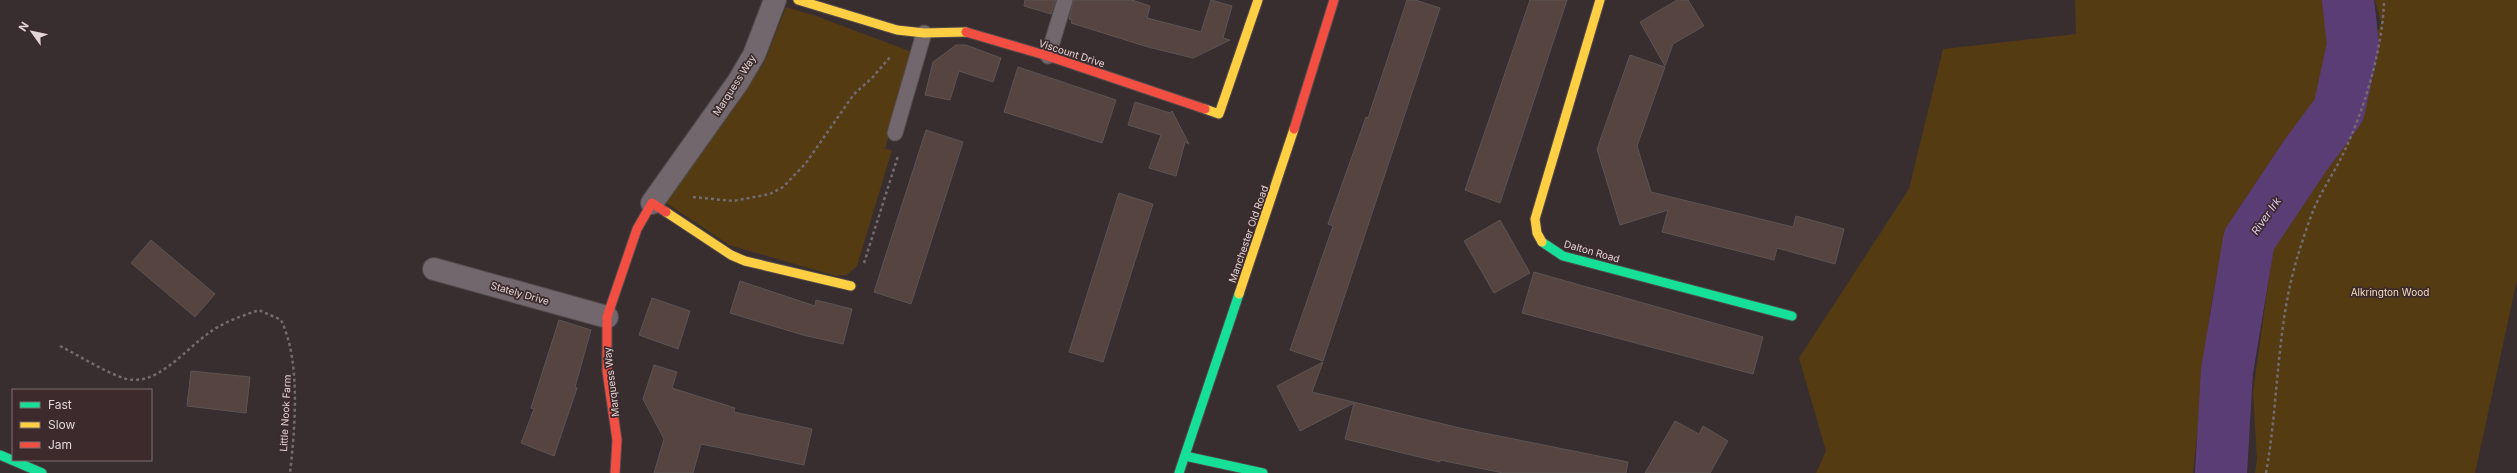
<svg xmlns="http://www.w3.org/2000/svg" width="2517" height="473" viewBox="0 0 2517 473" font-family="Inter,sans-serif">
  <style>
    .green { fill: #553b12 }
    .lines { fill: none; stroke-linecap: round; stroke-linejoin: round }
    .river { stroke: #5b3d76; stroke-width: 52 }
    .building { fill: #55443f; stroke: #5d5454 }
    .lane-casing { stroke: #524a4b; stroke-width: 17 }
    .street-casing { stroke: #524a4b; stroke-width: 24 }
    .fast-casing { stroke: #524a4b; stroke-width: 11 }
    .slow-casing { stroke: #524a4b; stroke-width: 11 }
    .jam-casing { stroke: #524a4b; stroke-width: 11 }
    .path { stroke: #746b70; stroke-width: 2.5; stroke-dasharray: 3 3; stroke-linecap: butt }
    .lane { stroke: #71676c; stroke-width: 15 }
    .street { stroke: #71676c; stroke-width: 22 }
    .fast { stroke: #16e098; stroke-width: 9 }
    .slow { stroke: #ffcf43; stroke-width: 9 }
    .jam { stroke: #f24e42; stroke-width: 9 }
    .labels { text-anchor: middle; stroke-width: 3.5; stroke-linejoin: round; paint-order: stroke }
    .street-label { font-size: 10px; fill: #e1d5d6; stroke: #3c2a2d }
    .park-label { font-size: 10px; fill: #f9dfbc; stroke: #3c2a2d }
    .water-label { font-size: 11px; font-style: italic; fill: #dfcdf3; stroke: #3c2a2d }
  </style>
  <rect width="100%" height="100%" fill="#382e30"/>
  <!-- green -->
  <g class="green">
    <path d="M2075,0H2327L2337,31V55L2334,75L2324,103L2299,144L2241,221L2218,268L2210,312L2193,473H1816L1826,451L1799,358L1909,189L1943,49L2076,34Z"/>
    <path d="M2375,0H2517V280L2475,473H2255L2257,459L2253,392L2273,249L2346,131L2381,22Z"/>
    <path d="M786,7L816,16L912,52L885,149L892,150L857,266L847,275L836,276L729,245L662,200L730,114L764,63Z"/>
  </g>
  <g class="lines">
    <!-- river -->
    <path class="river" d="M2221,473L2227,371L2249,240L2305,156L2339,110L2353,45L2348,0"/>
  </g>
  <!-- building -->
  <g class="building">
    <path d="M1025,0H1056L1051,14L1024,6Z"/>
    <path d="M1074,0H1132L1150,6L1147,18L1201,32L1211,0L1232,6L1223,38L1230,40L1193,58L1148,47L1071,23L1072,20L1069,19Z"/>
    <path d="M1407,0H1415L1440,8L1323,361L1290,350L1333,226L1328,224L1366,117L1368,118Z"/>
    <path d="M1530,0H1567L1500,203L1465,190Z"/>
    <path d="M1677,0H1688L1704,26L1673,44L1665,66L1640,22Z"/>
    <path d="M956,45H966L1001,58L993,82L959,71L950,100L925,95L933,62Z"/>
    <path d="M1630,55L1665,67L1637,146L1651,192L1793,227L1796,216L1844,229L1835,264L1777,248L1774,260L1662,232L1668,210L1620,225L1597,149Z"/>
    <path d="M1018,67L1116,100L1102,143L1004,112Z"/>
    <path d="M1135,102L1170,113L1172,111L1189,144L1185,142L1176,176L1149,168L1161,135L1128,125Z"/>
    <path d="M926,130L963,142L911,304L874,292Z"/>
    <path d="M1119,193L1153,204L1103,362L1069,352Z"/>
    <path d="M1500,220L1530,273L1494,293L1464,241Z"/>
    <path d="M151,240L215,294L195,317L131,263Z"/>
    <path d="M1534,272L1763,337L1753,374L1522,313Z"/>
    <path d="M740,281L815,306L816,300L852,309L843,344L803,335L730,313Z"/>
    <path d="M652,298L690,311L678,349L639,335Z"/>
    <path d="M559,320L591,330L575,387L577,388L554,456L521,443L534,409L531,408Z"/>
    <path d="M1323,362L1312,392L1464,429L1628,462L1626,473H1503L1440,460V462L1345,439L1354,403L1300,431L1277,386Z"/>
    <path d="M654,365L677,372L672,388L735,408L734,412L812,429L804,465L701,444L693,473H654L664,439L643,399Z"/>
    <path d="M191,371L250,377L246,413L187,406Z"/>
    <path d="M1675,421L1699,434L1703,426L1728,441L1710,473H1645Z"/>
  </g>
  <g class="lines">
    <!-- lane casing -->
    <g class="lane-casing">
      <g id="lane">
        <path d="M1048,56L1065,0"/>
        <path d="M895,133L924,33"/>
      </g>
    </g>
    <!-- street casing -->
    <g class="street-casing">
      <g id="street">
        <path d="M652,203L738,82L754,55L775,0"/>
        <path d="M434,269L607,317"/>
      </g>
    </g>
    <!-- fast casing -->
    <g class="fast-casing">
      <g id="fast">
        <path d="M1542,242L1563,256L1792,316"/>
        <path d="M0,455L42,473"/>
        <path d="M1185,456L1263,473"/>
        <path d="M1179,473L1239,294"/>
      </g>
    </g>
    <!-- slow casing -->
    <g class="slow-casing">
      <g id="slow">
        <path d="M798,0L897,30L924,33L966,32"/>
        <path d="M1205,109L1219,114L1258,0"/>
        <path d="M666,212L731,255L745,261L851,286"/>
        <path d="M1542,242L1537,233L1535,219L1600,0"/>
        <path d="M1239,294L1294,129"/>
      </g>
    </g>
    <!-- jam casing -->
    <g class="jam-casing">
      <g id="jam">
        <path d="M966,32L1048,56L1205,109"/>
        <path d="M1294,129L1334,0"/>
        <path d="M615,473L617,440L607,371V317L637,229L652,203L666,212"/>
      </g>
    </g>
    <!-- path -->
    <g class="path">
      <path d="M693,197L733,201L770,194L783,187L806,163L854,94L872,78L891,56"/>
      <path d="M864,263L898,156"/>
      <path d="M60,346C80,356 101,370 123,378C156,389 185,349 209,333C223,322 242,316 259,310L281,320C301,361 295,428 290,473"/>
      <path d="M2266,473C2279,401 2276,326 2298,255C2303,239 2309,220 2316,204C2324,187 2335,171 2343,154C2364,111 2383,48 2384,0"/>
    </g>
    <!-- lane -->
    <use href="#lane" class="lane"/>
    <!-- street -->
    <use href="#street" class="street"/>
    <!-- fast -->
    <use href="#fast" class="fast"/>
    <!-- slow -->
    <use href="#slow" class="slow"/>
    <!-- jam -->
    <use href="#jam" class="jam"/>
  </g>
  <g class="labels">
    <!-- street labels -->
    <g class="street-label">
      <text transform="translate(1072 53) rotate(18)" y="4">Viscount Drive</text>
      <text transform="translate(734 85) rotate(-57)" y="4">Marquess Way</text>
      <text transform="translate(1248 234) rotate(-71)" y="4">Manchester Old Road</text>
      <text transform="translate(1592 251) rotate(16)" y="4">Dalton Road</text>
      <text transform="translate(520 293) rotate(16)" y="4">Stately Drive</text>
      <text transform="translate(611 382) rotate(-97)" y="4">Marquess Way</text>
      <text transform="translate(285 413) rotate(-87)" y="4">Little Nook Farm</text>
    </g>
    <!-- park labels -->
    <g class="park-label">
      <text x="2390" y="296">Alkrington Wood</text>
    </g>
    <!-- water labels -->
    <g class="water-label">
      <text transform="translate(2266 216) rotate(-55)" y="4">River Irk</text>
    </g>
  </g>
  <!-- legend -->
  <rect x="12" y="389" width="140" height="72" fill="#3c2a2d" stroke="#7e6e71"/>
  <rect x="20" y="402" width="20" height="6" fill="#16e098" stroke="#7e6e71"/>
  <text x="48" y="409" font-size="12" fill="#e1d5d6">Fast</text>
  <rect x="20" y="422" width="20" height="6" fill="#ffcf43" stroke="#7e6e71"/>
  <text x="48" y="429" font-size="12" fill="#e1d5d6">Slow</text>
  <rect x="20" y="442" width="20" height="6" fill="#f24e42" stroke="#7e6e71"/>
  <text x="48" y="449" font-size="12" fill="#e1d5d6">Jam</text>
  <!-- north arrow -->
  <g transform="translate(32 32) rotate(303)" stroke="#3c2a2d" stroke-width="3" paint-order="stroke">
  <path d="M0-3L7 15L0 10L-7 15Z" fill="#e1d5d6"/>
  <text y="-6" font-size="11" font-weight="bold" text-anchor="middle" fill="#e1d5d6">N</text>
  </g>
</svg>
